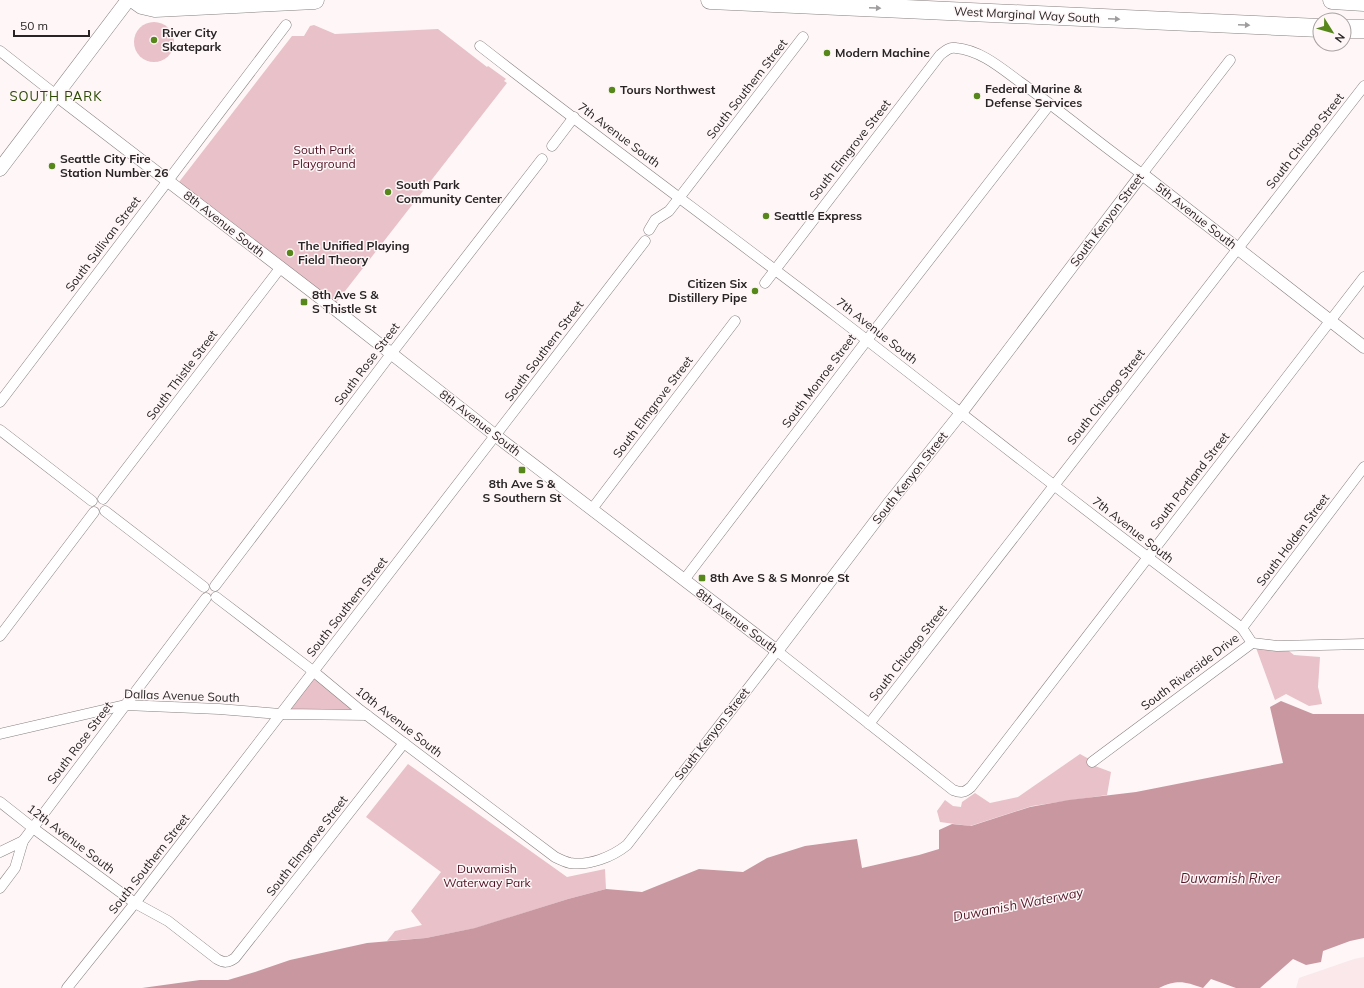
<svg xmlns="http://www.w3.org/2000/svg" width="1364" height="988" viewBox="0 0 1364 988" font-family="Mulish,sans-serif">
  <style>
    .built { fill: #fae8eb }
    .green { fill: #e9c1c8 }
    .water { fill: #c997a0 }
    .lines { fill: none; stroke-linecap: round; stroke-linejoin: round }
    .minor-casing { stroke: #888081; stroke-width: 11 }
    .tertiary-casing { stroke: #888081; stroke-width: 13 }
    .secondary-casing { stroke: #888081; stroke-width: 15 }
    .motorway-casing { stroke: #888081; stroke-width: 19 }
    .minor { stroke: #fff; stroke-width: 10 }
    .tertiary { stroke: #fff; stroke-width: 12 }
    .secondary { stroke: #fff; stroke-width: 14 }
    .motorway { stroke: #fff; stroke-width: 18 }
    .oneway { fill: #9e9c9d }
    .poi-dot { fill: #57871b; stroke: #fef6f7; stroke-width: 1.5 }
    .labels { text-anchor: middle; stroke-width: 3; stroke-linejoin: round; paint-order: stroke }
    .street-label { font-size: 12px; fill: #282425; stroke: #fef6f7 }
    .poi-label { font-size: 12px; font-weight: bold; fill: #282425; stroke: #fef6f7; text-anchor: start }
    .park-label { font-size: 12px; fill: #4e1123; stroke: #fef6f7 }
    .neighbourhood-label { font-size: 13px; letter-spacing: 1px; fill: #2b4902; stroke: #fef6f7 }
    .water-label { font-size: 13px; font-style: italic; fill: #551829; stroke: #fef6f7 }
  </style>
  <rect width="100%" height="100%" fill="#fef6f7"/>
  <!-- built -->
  <path class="built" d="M1364,957V988H1296L1299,978L1354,959Z"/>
  <!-- green -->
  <g class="green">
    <circle cx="154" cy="42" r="20"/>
    <path d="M314,25L335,34L438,29L487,67L488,66L506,79L504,81L507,83L335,304L179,182L292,36H304L310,26Z"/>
    <path d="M1255,645L1285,648L1294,655L1320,657L1318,687L1322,704L1309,706L1286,694L1275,700Z"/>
    <path d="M313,671L360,710L280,714Z"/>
    <path d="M1080,754L1089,759L1095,766L1111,772L1107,795L1032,806L970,826L940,822L937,811L945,800L953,806L961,807L962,802L975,793L990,803L1018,797Z"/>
    <path d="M408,764L567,877L605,869L606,889L568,899L476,928L426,938L387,941L395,931L422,925L411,911L441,872L366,817Z"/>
  </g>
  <!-- water -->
  <path class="water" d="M1281,701L1313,714H1364V938L1350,941L1323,951L1321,962L1306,965L1293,959L1260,988H1236L1211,979L1203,988C1185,982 1178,979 1159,988H142L200,980H228L255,972L290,960L367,943L426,938L475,928L568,899L606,889L642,892L699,869L743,872L767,858L805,846L857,839L862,868L919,855L939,849V830L952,824L971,826L1030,807L1069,800L1136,792L1283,763L1270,707Z"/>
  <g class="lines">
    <!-- minor casing -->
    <g class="minor-casing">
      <g id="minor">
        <path d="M480,46C598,138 718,226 837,317C972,421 1105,527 1242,628L1252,643"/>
        <path d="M0,51L56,95"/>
        <path d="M552,146L574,117"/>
        <path d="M649,230L655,220L669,211L803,37"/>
        <path d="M765,283L940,55C945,51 949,47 956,48C980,50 1001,68 1020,82C1061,111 1100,144 1142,174L1230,60"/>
        <path d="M0,402L286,25"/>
        <path d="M0,430L92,501"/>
        <path d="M103,499L281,267"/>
        <path d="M592,509L735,321"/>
        <path d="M105,511L204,587"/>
        <path d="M684,580L867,340L1050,104"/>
        <path d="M215,586L391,354L542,159"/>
        <path d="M216,597L313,671L360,710L555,857C559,859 565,862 570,863C589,866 612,857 627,845L777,651L953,790C961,793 964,793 971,787L1364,277"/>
        <path d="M1242,628L1364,467"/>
        <path d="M0,636L94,512"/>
        <path d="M869,724L1364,86"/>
        <path d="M0,734L125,705L219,709L280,714L367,715"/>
        <path d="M1092,762L1252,643L1277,646L1364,644"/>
        <path d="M0,802L33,828L135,903L168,921L217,959C224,963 228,963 235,958L404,743"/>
        <path d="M0,852L23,841L206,598"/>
        <path d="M0,888L15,868L23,841"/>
        <path d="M67,988L135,903L645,241"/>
      </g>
    </g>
    <!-- tertiary casing -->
    <g class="tertiary-casing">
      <path id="tertiary" d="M56,95L336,310L496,436L777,651L890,502L961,413L1142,174L1364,347"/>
    </g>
    <!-- secondary casing -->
    <g class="secondary-casing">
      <path id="secondary" d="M0,169L128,0"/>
    </g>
    <!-- motorway casing -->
    <g class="motorway-casing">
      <g id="motorway">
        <path d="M135,0L142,5L155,8L315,0"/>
        <path d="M710,0L1320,28"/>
        <path d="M1332,0L1364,2"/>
        <path d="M1344,29H1364"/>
      </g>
    </g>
    <!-- minor -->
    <use href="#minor" class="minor"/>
    <!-- tertiary -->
    <use href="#tertiary" class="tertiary"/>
    <!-- secondary -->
    <use href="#secondary" class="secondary"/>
    <!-- motorway -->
    <use href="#motorway" class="motorway"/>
  </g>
  <!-- one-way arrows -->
  <defs><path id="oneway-solid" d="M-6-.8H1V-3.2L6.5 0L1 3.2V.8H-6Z"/></defs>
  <g class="oneway">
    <use href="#oneway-solid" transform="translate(875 8) rotate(3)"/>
    <use href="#oneway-solid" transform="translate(1114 19) rotate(3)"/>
    <use href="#oneway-solid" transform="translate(1244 25) rotate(3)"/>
  </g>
  <!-- markers -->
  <g class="poi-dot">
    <circle cx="154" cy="40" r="4"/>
    <circle cx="827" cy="53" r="4"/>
    <circle cx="612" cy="90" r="4"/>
    <circle cx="977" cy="96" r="4"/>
    <circle cx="52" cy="166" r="4"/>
    <circle cx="388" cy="192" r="4"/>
    <circle cx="766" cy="216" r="4"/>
    <circle cx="290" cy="253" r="4"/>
    <circle cx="755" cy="291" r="4"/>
    <rect x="300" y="298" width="8" height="8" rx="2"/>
    <rect x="518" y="466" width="8" height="8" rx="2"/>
    <rect x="698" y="574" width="8" height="8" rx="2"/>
  </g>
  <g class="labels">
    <!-- street labels -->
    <g class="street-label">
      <text transform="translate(1027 15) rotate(3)" y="4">West Marginal Way South</text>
      <text transform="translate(747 89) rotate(-52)" y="4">South Southern Street</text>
      <text transform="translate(619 135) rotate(37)" y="4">7th Avenue South</text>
      <text transform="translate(1305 141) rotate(-52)" y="4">South Chicago Street</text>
      <text transform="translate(850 150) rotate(-52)" y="4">South Elmgrove Street</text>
      <text transform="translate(1196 216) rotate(38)" y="4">5th Avenue South</text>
      <text transform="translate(1107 220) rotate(-53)" y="4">South Kenyon Street</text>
      <text transform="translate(224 224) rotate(38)" y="4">8th Avenue South</text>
      <text transform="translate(103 244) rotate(-53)" y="4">South Sullivan Street</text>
      <text transform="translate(877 331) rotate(38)" y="4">7th Avenue South</text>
      <text transform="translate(544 351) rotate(-53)" y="4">South Southern Street</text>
      <text transform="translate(367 364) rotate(-53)" y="4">South Rose Street</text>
      <text transform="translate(182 375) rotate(-53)" y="4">South Thistle Street</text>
      <text transform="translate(819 381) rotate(-53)" y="4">South Monroe Street</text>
      <text transform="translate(1106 397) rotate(-52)" y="4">South Chicago Street</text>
      <text transform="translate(653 407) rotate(-53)" y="4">South Elmgrove Street</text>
      <text transform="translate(480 423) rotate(38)" y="4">8th Avenue South</text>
      <text transform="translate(910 478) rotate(-52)" y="4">South Kenyon Street</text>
      <text transform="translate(1190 481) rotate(-52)" y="4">South Portland Street</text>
      <text transform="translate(1133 530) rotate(38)" y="4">7th Avenue South</text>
      <text transform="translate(1293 540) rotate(-53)" y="4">South Holden Street</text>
      <text transform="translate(347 607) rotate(-52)" y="4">South Southern Street</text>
      <text transform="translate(737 621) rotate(37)" y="4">8th Avenue South</text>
      <text transform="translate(908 653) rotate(-52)" y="4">South Chicago Street</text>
      <text transform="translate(1190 672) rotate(-37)" y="4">South Riverside Drive</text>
      <text transform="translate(182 696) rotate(2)" y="4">Dallas Avenue South</text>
      <text transform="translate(399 722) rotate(38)" y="4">10th Avenue South</text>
      <text transform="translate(712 734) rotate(-52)" y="4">South Kenyon Street</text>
      <text transform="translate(80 743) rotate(-53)" y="4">South Rose Street</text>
      <text transform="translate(71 839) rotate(37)" y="4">12th Avenue South</text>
      <text transform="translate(307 846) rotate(-52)" y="4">South Elmgrove Street</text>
      <text transform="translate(149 864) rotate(-52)" y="4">South Southern Street</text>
    </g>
    <!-- poi labels -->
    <g class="poi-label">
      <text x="162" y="37">River City<tspan x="162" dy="14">Skatepark</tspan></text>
      <text x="835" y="57">Modern Machine</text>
      <text x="985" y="93">Federal Marine &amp;<tspan x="985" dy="14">Defense Services</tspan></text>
      <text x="620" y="94">Tours Northwest</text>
      <text x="60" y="163">Seattle City Fire<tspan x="60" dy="14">Station Number 26</tspan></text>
      <text x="396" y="189">South Park<tspan x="396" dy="14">Community Center</tspan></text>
      <text x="774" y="220">Seattle Express</text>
      <text x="298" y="250">The Unified Playing<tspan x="298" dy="14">Field Theory</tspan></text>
      <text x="747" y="288" text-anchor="end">Citizen Six<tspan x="747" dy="14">Distillery Pipe</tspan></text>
      <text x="312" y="299">8th Ave S &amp;<tspan x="312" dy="14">S Thistle St</tspan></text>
      <text x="522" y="488" text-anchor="middle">8th Ave S &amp;<tspan x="522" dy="14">S Southern St</tspan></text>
      <text x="710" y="582">8th Ave S &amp; S Monroe St</text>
    </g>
    <!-- park labels -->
    <g class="park-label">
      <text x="324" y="154">South Park<tspan x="324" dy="14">Playground</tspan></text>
      <text x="487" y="873">Duwamish<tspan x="487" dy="14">Waterway Park</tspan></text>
    </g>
    <!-- neighbourhood labels -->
    <g class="neighbourhood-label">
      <text x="56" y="101">SOUTH PARK</text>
    </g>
    <!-- water labels -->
    <g class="water-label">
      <text x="1230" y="883">Duwamish River</text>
      <text transform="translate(1018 904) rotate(-11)" y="5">Duwamish Waterway</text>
    </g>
  </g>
  <!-- north arrow -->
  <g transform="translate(1332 32) rotate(127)"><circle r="19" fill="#fef6f7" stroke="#a8a2a3"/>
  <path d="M0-3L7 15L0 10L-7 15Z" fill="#57871b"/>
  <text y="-6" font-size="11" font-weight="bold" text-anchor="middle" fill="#282425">N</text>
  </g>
  <!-- scale -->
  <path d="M14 30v6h75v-6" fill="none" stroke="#282425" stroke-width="2"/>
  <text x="20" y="30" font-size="12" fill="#282425" stroke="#fef6f7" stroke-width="3" paint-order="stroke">50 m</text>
</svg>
